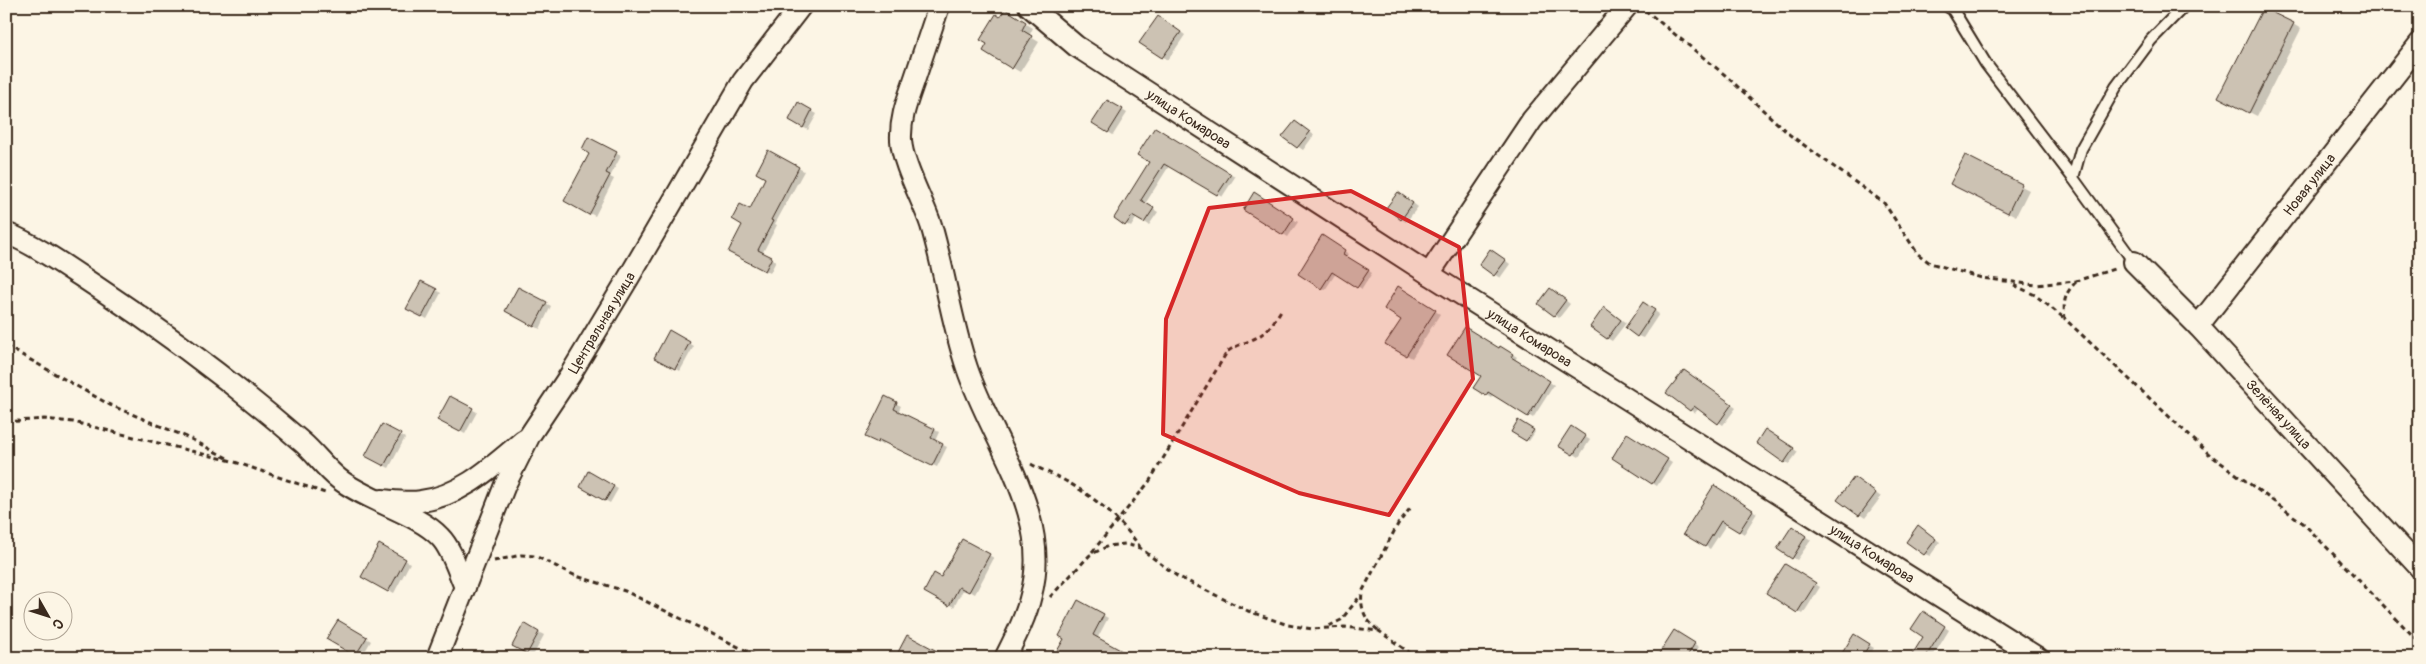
<svg xmlns="http://www.w3.org/2000/svg" width="2426" height="664" viewBox="0 0 2426 664" font-family="Pangolin,sans-serif">
  <style>
    .shadow { fill: #0003 }
    .building { fill: #ccc2b3; stroke: #3b2a1e }
    .lines { fill: none; stroke-linecap: round; stroke-linejoin: round }
    .service-casing { stroke: #3b2a1e; stroke-width: 14 }
    .minor-casing { stroke: #3b2a1e; stroke-width: 24 }
    .path { stroke: #3b2a1e; stroke-width: 3; stroke-dasharray: 5 4; stroke-linecap: butt }
    .service { stroke: #fcf5e5; stroke-width: 10 }
    .minor { stroke: #fcf5e5; stroke-width: 20 }
    .marked { fill: #d62828; fill-opacity: 0.2; stroke: #d62828; stroke-width: 4; stroke-linejoin: round }
    .labels { text-anchor: middle; stroke-width: 4; stroke-linejoin: round; paint-order: stroke }
    .street-label { font-size: 14px; fill: #3b2a1e; stroke: #fcf5e5 }
  </style>
  <rect width="100%" height="100%" fill="#fcf5e5"/>
  <filter id="ink" filterUnits="userSpaceOnUse"><feTurbulence type="fractalNoise" baseFrequency=".02" numOctaves="2"/><feDisplacementMap in="SourceGraphic" scale="10" xChannelSelector="R" yChannelSelector="G"/><feConvolveMatrix kernelMatrix="1 2 1 2 8 2 1 2 1" color-interpolation-filters="sRGB"/></filter>
  <g filter="url(#ink)">
    <!-- shadow -->
    <g class="shadow">
      <path d="M1005,11L1033,28L1029,36L1039,42L1020,72L984,51Z"/>
      <path d="M1163,20L1185,35L1168,60L1141,42Z"/>
      <path d="M2293,24L2301,29L2257,116L2227,101Z"/>
      <path d="M1108,101L1127,113L1113,135L1094,123Z"/>
      <path d="M799,104L817,114L808,130L790,120Z"/>
      <path d="M1300,125L1314,135L1303,150L1284,137Z"/>
      <path d="M1155,129L1235,177L1222,197L1169,166L1145,204L1158,212L1149,225L1137,217L1131,227L1116,218L1151,162Z"/>
      <path d="M588,139L621,156L610,177L614,179L595,216L566,201L591,153Z"/>
      <path d="M768,152L804,171L775,224L777,225L762,254L776,261L770,273L730,251L767,178Z"/>
      <path d="M1965,157L2029,190L2016,216L1960,188Z"/>
      <path d="M1254,194L1298,222L1288,237L1244,209Z"/>
      <path d="M1404,196L1418,207L1406,222L1401,219Z"/>
      <path d="M1322,237L1349,254L1347,257L1372,273L1362,289L1336,273L1325,290L1299,274Z"/>
      <path d="M1496,253L1510,264L1500,278L1480,265Z"/>
      <path d="M421,282L441,293L427,319L407,308Z"/>
      <path d="M518,288L551,306L540,329L506,311Z"/>
      <path d="M1399,288L1440,314L1412,358L1387,344L1403,319Z"/>
      <path d="M1555,292L1570,304L1559,318L1554,315Z"/>
      <path d="M1648,306L1659,314L1643,338L1638,336Z"/>
      <path d="M1610,311L1626,323L1612,341L1607,338Z"/>
      <path d="M670,332L694,346L680,371L656,357Z"/>
      <path d="M1499,350H1506L1517,357L1515,360L1554,385L1533,418L1494,394L1491,398L1475,388Z"/>
      <path d="M1689,374L1736,408L1723,425L1699,408L1695,413L1690,410Z"/>
      <path d="M450,398L477,412L465,434L439,420Z"/>
      <path d="M885,398L901,406L898,412L939,432L935,441L947,447L937,467L884,442L883,445L867,436Z"/>
      <path d="M1519,422L1535,432L1529,441L1513,431Z"/>
      <path d="M382,425L405,438L389,468L366,456Z"/>
      <path d="M1571,428L1590,440L1579,457L1560,445Z"/>
      <path d="M1771,433L1798,452L1789,464L1784,461Z"/>
      <path d="M1628,435L1672,463L1657,486L1613,458Z"/>
      <path d="M589,473L618,489L610,503L581,486Z"/>
      <path d="M1860,481L1881,497L1865,518L1839,500Z"/>
      <path d="M1714,487L1757,513L1744,534L1727,523L1710,549L1685,533Z"/>
      <path d="M1792,528L1811,540L1797,560L1779,549Z"/>
      <path d="M1923,530L1940,542L1930,556L1925,554Z"/>
      <path d="M962,540L994,558L975,594L964,588L954,607L925,592L942,579Z"/>
      <path d="M380,546L410,563L394,593L363,576Z"/>
      <path d="M1786,565L1820,587L1803,614L1768,593Z"/>
      <path d="M1078,602L1108,618L1097,639L1066,638Z"/>
      <path d="M1923,613L1949,630L1932,658H1911L1924,636Z"/>
      <path d="M338,621L371,641L361,658L328,639Z"/>
      <path d="M524,625L544,635L533,656L513,645Z"/>
      <path d="M1675,631L1699,647L1692,658H1658Z"/>
      <path d="M1854,636L1874,648L1868,658H1840Z"/>
      <path d="M2112,650L2117,652L2124,658H2106Z"/>
    </g>
    <!-- building -->
    <g class="building">
      <path d="M2263,8L2294,23L2249,113L2218,97Z"/>
      <path d="M1005,9L1026,22L1022,30L1032,36L1012,69L983,51L987,44L980,40L996,14L1000,17Z"/>
      <path d="M1158,16L1181,32L1162,58L1139,43Z"/>
      <path d="M1107,100L1123,109L1108,133L1092,123Z"/>
      <path d="M798,102L812,110L803,128L789,120Z"/>
      <path d="M1295,121L1310,132L1297,148L1282,137Z"/>
      <path d="M1155,127L1231,174L1217,195L1164,164L1141,200L1154,208L1144,223L1132,216L1125,226L1114,218L1149,162L1137,155Z"/>
      <path d="M588,137L617,152L606,173L610,175L589,215L564,201L589,154L582,149Z"/>
      <path d="M768,150L799,167L771,220L773,221L758,250L772,257L765,271L728,252L742,225L732,219L740,204L750,209L765,178L756,173Z"/>
      <path d="M1965,155L2022,184L2008,213L1950,184Z"/>
      <path d="M1254,192L1294,218L1283,235L1243,210Z"/>
      <path d="M1398,192L1413,203L1401,220L1386,208Z"/>
      <path d="M1322,235L1345,250L1343,254L1369,270L1357,288L1332,272L1321,289L1298,274Z"/>
      <path d="M1490,249L1506,260L1494,276L1479,265Z"/>
      <path d="M421,281L437,289L422,317L406,309Z"/>
      <path d="M1398,286L1436,310L1406,356L1385,344L1401,320L1384,309Z"/>
      <path d="M518,287L547,302L534,327L505,311Z"/>
      <path d="M1550,288L1566,300L1554,316L1538,304Z"/>
      <path d="M1643,302L1655,310L1637,337L1625,328Z"/>
      <path d="M1604,307L1621,320L1607,339L1590,327Z"/>
      <path d="M1465,327L1499,348L1500,346L1513,354L1511,357L1550,381L1528,417L1488,392L1486,396L1473,388L1481,376L1447,355Z"/>
      <path d="M669,330L690,342L675,369L654,358Z"/>
      <path d="M1684,370L1732,404L1718,424L1694,406L1690,411L1666,393Z"/>
      <path d="M450,396L473,408L460,432L437,420Z"/>
      <path d="M885,396L897,402L894,409L935,429L931,438L943,444L932,466L879,440L878,443L865,437Z"/>
      <path d="M1518,420L1534,430L1526,441L1511,432Z"/>
      <path d="M382,424L401,434L384,466L365,456Z"/>
      <path d="M1571,426L1586,436L1573,455L1558,446Z"/>
      <path d="M1765,429L1794,448L1784,463L1756,443Z"/>
      <path d="M1627,433L1668,459L1652,484L1612,458Z"/>
      <path d="M588,471L614,486L605,501L580,487Z"/>
      <path d="M1854,477L1876,493L1859,516L1837,500Z"/>
      <path d="M1714,485L1753,510L1739,532L1721,521L1705,547L1683,534Z"/>
      <path d="M1918,525L1936,539L1924,555L1906,542Z"/>
      <path d="M1792,526L1806,536L1792,559L1777,549Z"/>
      <path d="M962,539L990,554L969,592L959,587L949,606L924,592L934,573L941,577Z"/>
      <path d="M379,544L406,559L388,592L361,577Z"/>
      <path d="M1785,564L1816,583L1797,613L1766,593Z"/>
      <path d="M1078,600L1104,614L1093,635L1135,658H1053L1064,639L1059,636Z"/>
      <path d="M1923,611L1945,626L1925,658H1910L1923,637L1911,629Z"/>
      <path d="M338,620L367,637L355,656L326,639Z"/>
      <path d="M524,623L539,632L527,654L512,646Z"/>
      <path d="M1674,630L1695,643L1686,658H1656Z"/>
      <path d="M1854,634L1870,644L1861,658H1839Z"/>
      <path d="M907,635L950,658H895Z"/>
    </g>
    <g class="lines">
      <!-- service casing -->
      <g class="service-casing">
        <g id="service">
          <path d="M1947,6L1953,10L1986,64L2073,178"/>
          <path d="M2134,262L2073,178L2081,149L2116,87L2151,40L2184,6"/>
        </g>
      </g>
      <!-- minor casing -->
      <g class="minor-casing">
        <g id="minor">
          <path d="M939,6C931,30 923,54 915,78C908,99 900,117 901,140C902,163 923,201 931,225C945,272 951,321 967,368C991,440 1053,515 1031,595C1026,617 1015,638 1005,658"/>
          <path id="s1" d="M1029,6L1076,46L1429,274L2038,658"/>
          <path d="M6,233C38,246 68,268 97,287C168,334 237,386 302,442C315,453 325,468 339,479C367,501 419,514 440,537C452,549 458,572 465,587"/>
          <path id="s2" d="M2134,262L2198,326L2420,568"/>
          <path d="M1429,274L1532,120L1627,6"/>
          <path id="s3" d="M2198,326L2420,43"/>
          <path d="M382,500C395,501 409,503 421,501C462,496 494,465 524,440"/>
          <path id="s4" d="M437,658L505,485L530,435L570,375L629,277L743,81L801,6"/>
        </g>
      </g>
      <!-- path -->
      <g class="path">
        <path d="M1645,10L1725,75L1790,135L1884,203L1918,254L1930,263L1982,278L2036,285L2076,281L2117,268"/>
        <path d="M2076,282C2064,294 2063,302 2065,319L2209,454L2303,523L2420,643"/>
        <path d="M2014,285L2035,295L2064,318"/>
        <path d="M6,346L110,405L189,438L227,458"/>
        <path d="M6,422L44,419L73,422L232,461L325,493"/>
        <path d="M1031,464C1040,469 1050,473 1060,478C1091,494 1120,518 1140,547"/>
        <path d="M1092,552L1149,482L1227,352C1237,344 1248,343 1259,336C1270,330 1276,318 1282,309"/>
        <path d="M494,561L521,555L535,556L576,576L625,591L761,658"/>
        <path d="M1050,597L1090,555L1108,546L1125,544L1140,548L1177,576L1248,611L1288,625L1312,629L1344,627L1379,631L1417,658"/>
        <path d="M1329,626L1341,620L1361,595"/>
        <path d="M1378,630C1365,620 1360,609 1362,592L1398,524L1412,506"/>
      </g>
      <!-- service -->
      <use href="#service" class="service"/>
      <!-- minor -->
      <use href="#minor" class="minor"/>
    </g>
  </g>
  <!-- marked area -->
  <path class="marked" d="M1351,191L1459,247L1473,379L1389,515L1299,493L1163,434L1166,319L1209,208Z"/>
  <g class="labels">
    <!-- street labels -->
    <g class="street-label">
      <text dy="5" stroke="none"><textPath href="#s1" startOffset="196">улица Комарова</textPath></text>
      <text dy="5" stroke="none"><textPath href="#s3" startOffset="180">Новая улица</textPath></text>
      <text dy="5" stroke="none"><textPath href="#s4" startOffset="375">Центральная улица</textPath></text>
      <text dy="5" stroke="none"><textPath href="#s1" startOffset="601">улица Комарова</textPath></text>
      <text dy="5" stroke="none"><textPath href="#s2" startOffset="210">Зелёная улица</textPath></text>
      <text dy="5" stroke="none"><textPath href="#s1" startOffset="1006">улица Комарова</textPath></text>
    </g>
  </g>
  <!-- margin -->
  <rect width="2426" height="664" fill="none" stroke="#fcf5e5" stroke-width="25"/>
  <rect x="12" y="12" width="2401" height="639" fill="none" stroke="#3b2a1e" stroke-width="2" filter="url(#ink)"/>
  <!-- north arrow -->
  <g transform="translate(48 616) rotate(129)"><circle r="24" fill="#fcf5e5" stroke="#afa495"/>
  <path d="M0-4L9 19L0 12L-9 19Z" fill="#3b2a1e"/>
  <text y="-8" font-size="14" font-weight="bold" text-anchor="middle" fill="#3b2a1e">С</text>
  </g>
</svg>
